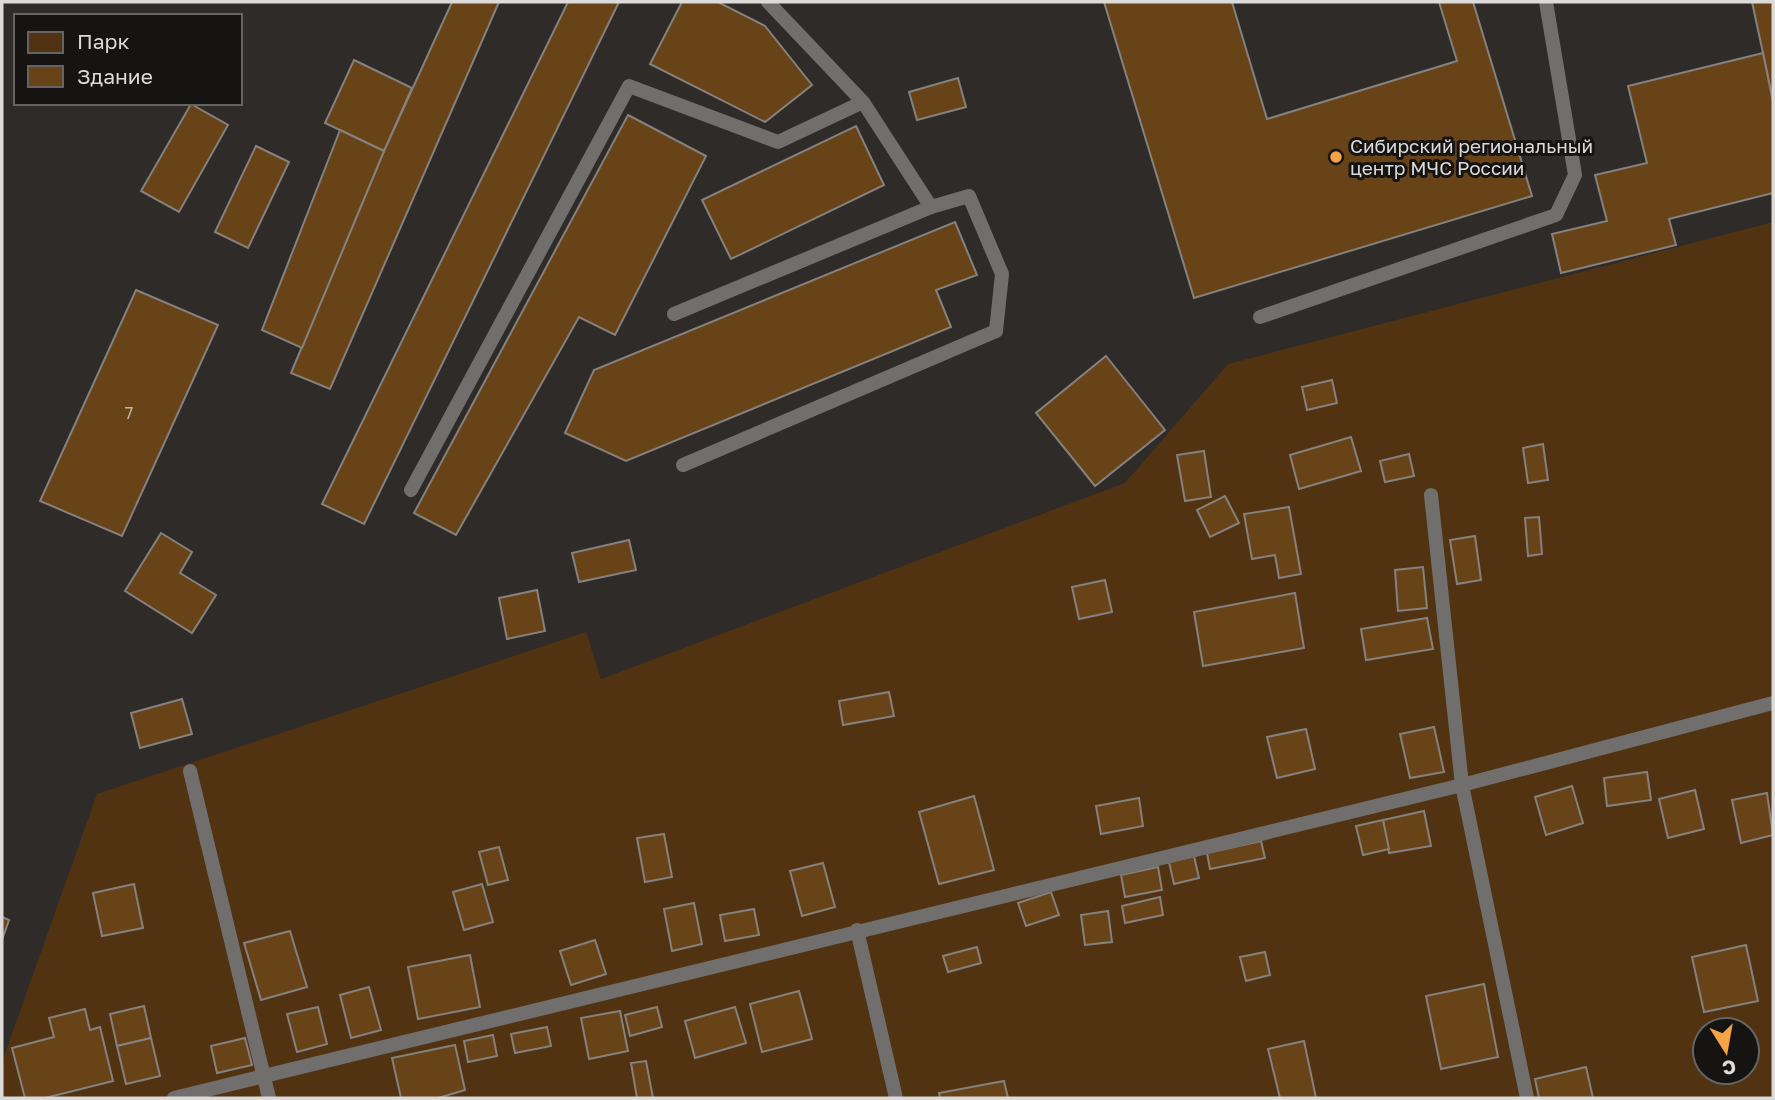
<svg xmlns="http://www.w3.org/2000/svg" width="1775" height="1100" viewBox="0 0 1775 1100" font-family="'Golos Text',sans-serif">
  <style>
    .green { fill: #513311; fill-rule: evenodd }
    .building { fill: #684318; stroke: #84817e; stroke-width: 2 }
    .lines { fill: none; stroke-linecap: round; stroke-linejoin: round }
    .lane { stroke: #706f6d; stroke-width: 14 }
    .poi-dot { fill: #f4a444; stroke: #151413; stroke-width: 2.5 }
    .labels { text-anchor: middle; stroke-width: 6; stroke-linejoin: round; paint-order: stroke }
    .number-label { font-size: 16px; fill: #bfb5a9 }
    .poi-label { font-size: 19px; fill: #dcdbd9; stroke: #151413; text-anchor: start }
  </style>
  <rect width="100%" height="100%" fill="#2e2b29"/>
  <!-- green -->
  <path class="green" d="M1773,222V1098H2V1062L97,794L586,632L601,679L1125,483L1228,364ZM1705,1030H1747V1072H1705Z"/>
  <!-- building -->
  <g class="building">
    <path d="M452,2H499L330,389L291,373L384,151Z"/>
    <path d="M568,2H619L364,524L322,504Z"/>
    <path d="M682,2H718L765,26L812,85L765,122L650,64Z"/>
    <path d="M1104,2H1232L1267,119L1457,61L1439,2H1473L1532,196L1194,298Z"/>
    <path d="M1752,2H1773V102L1763,53Z"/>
    <path d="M1763,53L1773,102V193L1669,219L1676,245L1561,273L1552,234L1607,221L1595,175L1647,163L1628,86Z"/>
    <path d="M354,60L412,88L384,151L325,123Z"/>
    <path d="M958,78L966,107L917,120L909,92Z"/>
    <path d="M191,104L228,125L179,212L141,191Z"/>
    <path d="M628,115L706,156L615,335L579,317L456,535L414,513Z"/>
    <path d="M856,126L884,185L731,259L702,200Z"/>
    <path d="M340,130L384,151L302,348L262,330Z"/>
    <path d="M256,146L289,162L248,248L215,232Z"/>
    <path d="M955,222L977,275L936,290L951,327L626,461L565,433L594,370Z"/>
    <path d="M136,290L218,325L122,536L40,501Z"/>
    <path d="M1106,356L1165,430L1095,486L1036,413Z"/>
    <path d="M1332,380L1337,403L1307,410L1302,387Z"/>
    <path d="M1351,437L1361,471L1299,489L1290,455Z"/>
    <path d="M1543,444L1548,480L1528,483L1523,448Z"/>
    <path d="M1204,451L1211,497L1185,501L1177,455Z"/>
    <path d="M1409,454L1414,476L1385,482L1380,461Z"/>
    <path d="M1225,496L1239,523L1210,537L1197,510Z"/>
    <path d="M1289,507L1301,574L1279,578L1275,555L1252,559L1244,514Z"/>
    <path d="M1539,517L1542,554L1528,556L1525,518Z"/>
    <path d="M161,533L192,552L180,573L216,595L192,633L125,591Z"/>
    <path d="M1475,536L1481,580L1457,584L1450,540Z"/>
    <path d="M629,540L636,570L579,582L572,553Z"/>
    <path d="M1423,567L1427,608L1398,611L1395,570Z"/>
    <path d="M1105,580L1112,612L1079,619L1072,587Z"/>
    <path d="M537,590L545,631L507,639L499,598Z"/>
    <path d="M1295,593L1304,648L1203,666L1194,612Z"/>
    <path d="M1427,618L1433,649L1366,660L1361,629Z"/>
    <path d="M889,692L894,716L843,725L839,701Z"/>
    <path d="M182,699L192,734L140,748L131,713Z"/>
    <path d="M1434,727L1444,772L1410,778L1400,734Z"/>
    <path d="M1306,729L1315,769L1277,778L1267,737Z"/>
    <path d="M1647,772L1651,800L1607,806L1604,778Z"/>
    <path d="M1572,786L1583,823L1546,835L1535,797Z"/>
    <path d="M1695,790L1704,829L1668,838L1659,799Z"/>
    <path d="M1767,793L1773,835L1741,843L1732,800Z"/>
    <path d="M974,796L994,870L939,884L919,812Z"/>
    <path d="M1139,798L1143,826L1101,834L1096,806Z"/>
    <path d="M1424,811L1431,846L1389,853L1383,820Z"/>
    <path d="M1383,820L1389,849L1363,855L1356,826Z"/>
    <path d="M664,834L672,877L645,882L637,838Z"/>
    <path d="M1261,841L1265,858L1210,869L1207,853Z"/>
    <path d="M499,847L508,880L488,885L479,852Z"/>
    <path d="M1194,856L1199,878L1174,884L1169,862Z"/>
    <path d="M823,863L835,907L802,916L790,871Z"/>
    <path d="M1158,867L1162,890L1125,897L1121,875Z"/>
    <path d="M134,884L143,928L102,936L93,893Z"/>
    <path d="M482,884L493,922L464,930L453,892Z"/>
    <path d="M1051,892L1059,915L1026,926L1018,903Z"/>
    <path d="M1160,897L1163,915L1125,923L1122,906Z"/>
    <path d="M694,903L702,944L672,951L664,909Z"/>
    <path d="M754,909L759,935L725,941L720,915Z"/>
    <path d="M1108,911L1112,942L1085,945L1081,915Z"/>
    <path d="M2,917L9,920L2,940Z"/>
    <path d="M290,931L307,987L261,1000L244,943Z"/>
    <path d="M595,940L606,974L571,985L560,951Z"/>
    <path d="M1746,945L1758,1001L1704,1012L1692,957Z"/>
    <path d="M977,947L981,963L948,972L943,956Z"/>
    <path d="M1265,952L1270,975L1246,981L1240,957Z"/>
    <path d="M470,955L480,1007L418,1019L408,967Z"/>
    <path d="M1484,984L1498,1057L1441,1069L1426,996Z"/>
    <path d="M369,987L381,1030L351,1038L340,995Z"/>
    <path d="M799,991L812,1039L762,1052L750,1004Z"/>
    <path d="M144,1006L151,1038L117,1046L110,1014Z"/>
    <path d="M318,1007L327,1044L297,1052L287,1014Z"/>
    <path d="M657,1007L662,1027L630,1036L625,1015Z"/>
    <path d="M735,1007L746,1043L695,1058L685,1021Z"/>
    <path d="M85,1009L90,1030L100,1027L113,1081L45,1098H25L12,1048L54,1037L49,1018Z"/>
    <path d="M620,1011L628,1051L589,1059L581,1018Z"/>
    <path d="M547,1027L551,1046L515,1053L511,1034Z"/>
    <path d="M493,1035L497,1056L468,1062L464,1041Z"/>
    <path d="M151,1038L160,1076L126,1084L117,1046Z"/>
    <path d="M245,1038L252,1065L217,1073L211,1046Z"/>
    <path d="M1304,1041L1316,1098H1280L1268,1049Z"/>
    <path d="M455,1045L465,1090L438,1098H401L392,1058Z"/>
    <path d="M646,1061L653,1098H637L631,1063Z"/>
    <path d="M1586,1067L1593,1098H1539L1535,1079Z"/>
    <path d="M1004,1081L1008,1098H940L939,1093Z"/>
  </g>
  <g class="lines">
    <!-- lane -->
    <g class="lane">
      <path d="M674,314L931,207"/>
      <path d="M1260,317L1556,215L1575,175L1546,2"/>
      <path d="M683,465L996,331L1002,274L969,196L931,207L863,102L768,2"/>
      <path d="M411,490L629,86L778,142L863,102"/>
      <path d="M1431,495L1462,785L1527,1098"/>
      <path d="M190,771L269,1098"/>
      <path d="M857,930L896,1098"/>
      <path d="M174,1098L1462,785L1773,703"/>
    </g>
  </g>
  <!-- markers -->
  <circle class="poi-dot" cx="1336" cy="157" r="7"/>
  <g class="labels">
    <!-- number labels -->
    <g class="number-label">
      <text x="129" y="419">7</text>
    </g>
    <!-- poi labels -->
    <g class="poi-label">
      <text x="1350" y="153">Сибирский региональный<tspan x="1350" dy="22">центр МЧС России</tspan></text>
    </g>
  </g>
  <!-- border -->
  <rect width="1775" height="1100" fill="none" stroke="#dcdbd9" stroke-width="7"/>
  <!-- legend -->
  <rect x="14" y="14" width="228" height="91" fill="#151413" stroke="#656462" stroke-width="2"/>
  <rect x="28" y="32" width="35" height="21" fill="#513311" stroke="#656462" stroke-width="2"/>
  <text x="77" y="49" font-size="21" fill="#dcdbd9">Парк</text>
  <rect x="28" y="66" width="35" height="21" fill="#684318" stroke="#656462" stroke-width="2"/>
  <text x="77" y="84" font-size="21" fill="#dcdbd9">Здание</text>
  <!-- north arrow -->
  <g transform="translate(1726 1051) rotate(169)"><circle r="33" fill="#151413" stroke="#656462" stroke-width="2"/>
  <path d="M0-5L12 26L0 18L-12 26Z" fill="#f4a444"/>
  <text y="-10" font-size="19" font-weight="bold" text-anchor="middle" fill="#dcdbd9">С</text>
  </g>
</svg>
